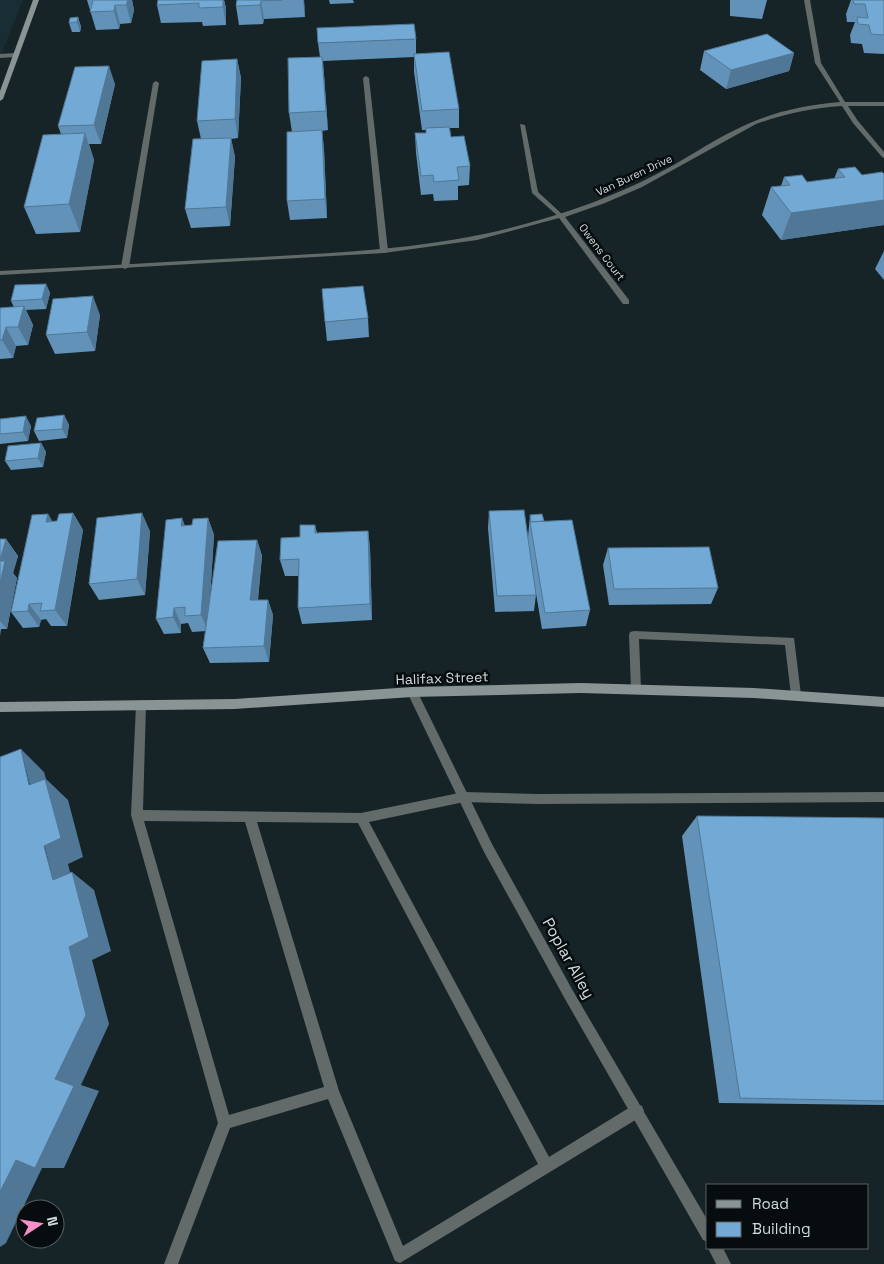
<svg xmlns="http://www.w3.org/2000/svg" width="884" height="1264" viewBox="0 0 884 1264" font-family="'Space Grotesk',sans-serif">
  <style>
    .built { fill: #182e34 }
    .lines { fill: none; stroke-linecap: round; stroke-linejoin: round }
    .lane { fill: #636b6a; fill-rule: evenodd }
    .street { fill: #636b6a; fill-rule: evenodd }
    .secondary { fill: #889594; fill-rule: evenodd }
    .wall { fill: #6292b7 }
    .shaded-wall { fill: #507795 }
    .building { fill: #72aad5; stroke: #507795 }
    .labels { text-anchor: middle; stroke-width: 5; stroke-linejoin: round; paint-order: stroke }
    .far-street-label { font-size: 11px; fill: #d1dadc; stroke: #070c0e }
    .street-label { font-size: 14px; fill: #d1dadc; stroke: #070c0e }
    .near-street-label { font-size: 16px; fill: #d1dadc; stroke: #070c0e }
  </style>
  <rect width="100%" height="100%" fill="#162428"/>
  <!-- built -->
  <path class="built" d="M0,0H23L0,57Z"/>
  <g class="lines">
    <!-- lane -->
    <g class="lane">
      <path d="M0,54L16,53L19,55L16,57L0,58Z"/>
      <path d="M366,76L369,78L388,251L384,253L380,251L363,78Z"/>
      <path d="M156,81L159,83L129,267L125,269L121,267L153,83Z"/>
      <path d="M520,124L525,125L538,192L563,215V217H559L532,193Z"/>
      <path d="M634,631L794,638L801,695L800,698L796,700L792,698L791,695L785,645L639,639L641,689L640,692L636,694L632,692L631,689L629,635L630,632Z"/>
      <path d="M141,700L145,702L146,705L143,810L361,813L464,792L538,794L884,792V802L538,804L464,802L369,822L549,1157L632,1106L637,1104L642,1106L644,1111L642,1116L400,1263L395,1261L328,1099L230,1128L178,1264H164L218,1123L131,815L136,705L137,702ZM144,821L245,822L324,1087L229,1115ZM257,822L358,823L538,1164L403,1246L339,1091Z"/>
    </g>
    <!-- street -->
    <g class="street">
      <path d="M804,0H810L821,63L845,102H884V106H848L858,121L884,152V158L882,157L853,123L842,106C812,108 784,114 756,124L642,187L605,203L565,217L629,300V304H623L559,218L477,240L384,253L0,275V271C87,267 174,261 261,257C350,252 439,248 525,224C570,212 614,196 655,175C683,161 708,143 735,130C768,113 803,105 840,102L815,63Z"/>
      <path d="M412,687L416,689L492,844L573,991L708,1221V1242L703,1240L565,999L484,852L407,692L408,689Z"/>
      <path d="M708,1248H723L731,1264H716Z"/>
    </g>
    <!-- secondary -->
    <g class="secondary">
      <path d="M33,0H39L3,99L0,101V91Z"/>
      <path d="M581,683L754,688L884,697V707L754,698L581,693L412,697L235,709L0,712V702L235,699L412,687Z"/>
    </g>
  </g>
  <!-- wall -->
  <g class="wall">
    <path d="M87,0H132L134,10L131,23L120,24L119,29L96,30Z"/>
    <path d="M224,0L226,8V25L203,26L202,22L161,23L157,5Z"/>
    <path d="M237,0H304L305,17L264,19L263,24L239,25L236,6Z"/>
    <path d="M329,0H353L354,3L330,4Z"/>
    <path d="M730,0H767L762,19L730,16Z"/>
    <path d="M851,0H884V54L864,53L862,44L851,43L850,35L855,22H847L846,14Z"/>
    <path d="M78,17L81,27L80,32H72L69,23Z"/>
    <path d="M416,39V54L459,109V128H450L451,137L470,166L469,185L458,186V200L434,201L433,194L421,195L416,153L415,133H426V130H422L414,72V57L323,61L328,130L322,131L324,149L327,218L290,220L287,201L292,132L289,113L320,57L318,43Z"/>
    <path d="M704,51L794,53L789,71L726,89L700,70Z"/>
    <path d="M237,59L241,78L238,138L231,139L235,157L230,226L191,228L185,209L201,139L197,121Z"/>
    <path d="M115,84L101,144H89L94,160L80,232L36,234L24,207L61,134L58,126Z"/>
    <path d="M838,169L862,175L884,174V225L781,240L762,215L771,187L781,186L784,177L807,182L834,179Z"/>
    <path d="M884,251V280L875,269Z"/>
    <path d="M46,284L50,293L46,309L26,310L33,325L28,345L16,346L13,358L0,359V361V308L14,307L11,301Z"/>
    <path d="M100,315L95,351L55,354L46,335Z"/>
    <path d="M368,318L369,337L327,341L325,322Z"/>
    <path d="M64,415L69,425L67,438L39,441L34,431Z"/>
    <path d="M0,419L31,426L28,441L0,444Z"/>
    <path d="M41,443L46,452L43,467L11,470L5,461Z"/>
    <path d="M489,511L528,537L530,515L544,521L590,610L586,626L542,629L532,570L536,595L534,611L495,612L488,528Z"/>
    <path d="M73,513L83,530L67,626H51L46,619L41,620L39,627L23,628L11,612L48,514L52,521H57Z"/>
    <path d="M182,518L184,525H192L208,518L214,535L210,597L257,540L262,556L258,600H268L273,615L269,662L210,663L203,648L206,631L192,632L188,623L181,624V633L164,634L156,619Z"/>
    <path d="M315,525L317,533L368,531L370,548L372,620L302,624L298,608L299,576H285L280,560L300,537Z"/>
    <path d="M150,531L145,595L99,600L89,584Z"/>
    <path d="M0,539H6L18,556L13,573L17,578L7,629H1L0,636Z"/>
    <path d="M608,548L718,588L711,604L609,605L603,565Z"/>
    <path d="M697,816L884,818V1105L719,1103L682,836Z"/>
  </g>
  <!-- shaded-wall -->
  <g class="shaded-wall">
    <path d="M125,0H132L134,10L131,23Z"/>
    <path d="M223,0H224L226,8V25L223,7Z"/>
    <path d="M303,0H304L305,17Z"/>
    <path d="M261,1L264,19L263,24L260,5Z"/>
    <path d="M115,5L120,24L119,29L114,11Z"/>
    <path d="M78,17L81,27L80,32L77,22Z"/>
    <path d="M794,53L789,71L726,89L731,70Z"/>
    <path d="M322,57L324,75L328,130L326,111Z"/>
    <path d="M237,59L241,78L238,138L235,119Z"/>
    <path d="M109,66L115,84L101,144L94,125Z"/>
    <path d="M322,130L324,149L327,218L325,199Z"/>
    <path d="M85,133L94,160L80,232L69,204Z"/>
    <path d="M231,138L235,157L230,226L226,207Z"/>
    <path d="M884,200V225L781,240L791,213Z"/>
    <path d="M46,284L50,293L46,309L42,299Z"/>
    <path d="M93,296L100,315L95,351L87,332Z"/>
    <path d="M24,306L33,325L28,345L18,327Z"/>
    <path d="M6,327L16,346L13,358L2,340Z"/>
    <path d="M64,415L69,425L67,438L62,429Z"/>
    <path d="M26,416L31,426L28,441L23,432Z"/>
    <path d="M41,443L46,452L43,467L38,458Z"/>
    <path d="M73,513L83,530L67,626L55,610Z"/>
    <path d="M142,513L150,531L145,595L137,579Z"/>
    <path d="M48,514L58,531L46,522Z"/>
    <path d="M182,518L189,536L181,526Z"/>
    <path d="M208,518L214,535L208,631L201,615Z"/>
    <path d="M368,531L370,548L372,620L370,604Z"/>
    <path d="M6,539L18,556L13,573L17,578L7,629L0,621V561Z"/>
    <path d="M257,540L262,556L256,616L250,600Z"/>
    <path d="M268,600L273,615L269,662L264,646Z"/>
    <path d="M29,604L41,620L39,627L28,611Z"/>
    <path d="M174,608L181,624V633L173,617Z"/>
    <path d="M21,749L44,772L46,779L68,800L83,857L68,864L76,897L53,880Z"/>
    <path d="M72,872L94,890L111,951L92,960L109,1024L81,1085L99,1091L64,1168H42L6,1243L0,1247V1192L55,1079L69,947Z"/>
  </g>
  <!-- building -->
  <g class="building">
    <path d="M93,0H128L126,5H115L114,11L90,12Z"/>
    <path d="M158,0H223V7L199,8V3L157,5Z"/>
    <path d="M237,0H282L261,1L260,5L236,6Z"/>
    <path d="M853,0H884V35L871,34L869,25L858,24L857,17L868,18L865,4H854Z"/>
    <path d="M78,17L77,22L69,23L70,18Z"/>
    <path d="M414,24L416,39L318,43L317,28Z"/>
    <path d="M767,34L794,53L731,70L704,51Z"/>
    <path d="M449,52L459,109L422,111L414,54Z"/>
    <path d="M322,57L326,111L289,113L288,58Z"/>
    <path d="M237,59L235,119L197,121L202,61Z"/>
    <path d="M109,66L94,125L58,126L75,67Z"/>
    <path d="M449,127L451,137L464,136L470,166L457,167L459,180L434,182L433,175L421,176L415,133H426V128Z"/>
    <path d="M322,130L325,199L287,201V132Z"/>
    <path d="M85,133L69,204L24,207L43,135Z"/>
    <path d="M231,138L226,207L185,209L193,139Z"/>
    <path d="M855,167L862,175L882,172L884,174V200L791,213L771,187L790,185L784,177L802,175L807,182L845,177L838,169Z"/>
    <path d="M46,284L42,299L11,301L15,285Z"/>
    <path d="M363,286L368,318L325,322L322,289Z"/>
    <path d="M93,296L87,332L46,335L53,299Z"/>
    <path d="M24,306L18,327H6L2,340H0V308Z"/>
    <path d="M64,415L62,429L34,431L37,418Z"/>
    <path d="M26,416L23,432L0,434V419Z"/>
    <path d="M41,443L38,458L5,461L8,446Z"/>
    <path d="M524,510L536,595L497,596L489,511Z"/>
    <path d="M73,513L55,610L40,611L42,603L29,604L28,611L11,612L32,515L48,514L46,522L57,521L59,514Z"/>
    <path d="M142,513L137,579L89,584L97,518Z"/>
    <path d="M542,514L544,521L531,522L530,515Z"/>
    <path d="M182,518L181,526L192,525L193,519L208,518L201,615L185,616V607L174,608L173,617L156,619L166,520Z"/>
    <path d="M572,520L590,610L545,613L530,522Z"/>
    <path d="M300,525H315V533L368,531L370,604L298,608L299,559L280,560L281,538L300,537Z"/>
    <path d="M0,539H6L0,560Z"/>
    <path d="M257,540L250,600H268L264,646L203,648L218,541Z"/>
    <path d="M709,547L718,588L614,589L608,548Z"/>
    <path d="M0,561H5L0,583Z"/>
    <path d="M21,749L29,785L45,779L61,838L44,846L53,880L72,872L89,937L69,947L86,1015L55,1079L74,1086L35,1168L16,1160L0,1192V757Z"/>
    <path d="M697,816L884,818V1101L740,1098Z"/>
  </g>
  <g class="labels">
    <!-- far-street labels -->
    <g class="far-street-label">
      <text transform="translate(634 175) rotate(-25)" y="4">Van Buren Drive</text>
      <text transform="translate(602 252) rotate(53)" y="4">Owens Court</text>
    </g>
    <!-- street labels -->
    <g class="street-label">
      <text transform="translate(442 678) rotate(-2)" y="5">Halifax Street</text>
    </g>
    <!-- near-street labels -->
    <g class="near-street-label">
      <text transform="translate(569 958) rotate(61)" y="6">Poplar Alley</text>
    </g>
  </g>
  <!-- legend -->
  <rect x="706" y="1184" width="162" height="65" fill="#070c0e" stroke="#585e60"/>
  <rect x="716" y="1200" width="25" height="8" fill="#889594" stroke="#585e60"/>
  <text x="752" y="1209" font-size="15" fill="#d1dadc">Road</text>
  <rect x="716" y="1222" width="25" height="15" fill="#72aad5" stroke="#585e60"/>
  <text x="752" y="1234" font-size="15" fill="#d1dadc">Building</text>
  <!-- north arrow -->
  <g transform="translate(40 1224) rotate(78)"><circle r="24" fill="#070c0e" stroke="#585e60"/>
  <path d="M0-4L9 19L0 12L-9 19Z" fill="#f98fc9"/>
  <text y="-8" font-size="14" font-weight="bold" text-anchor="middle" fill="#d1dadc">N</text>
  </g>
</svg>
